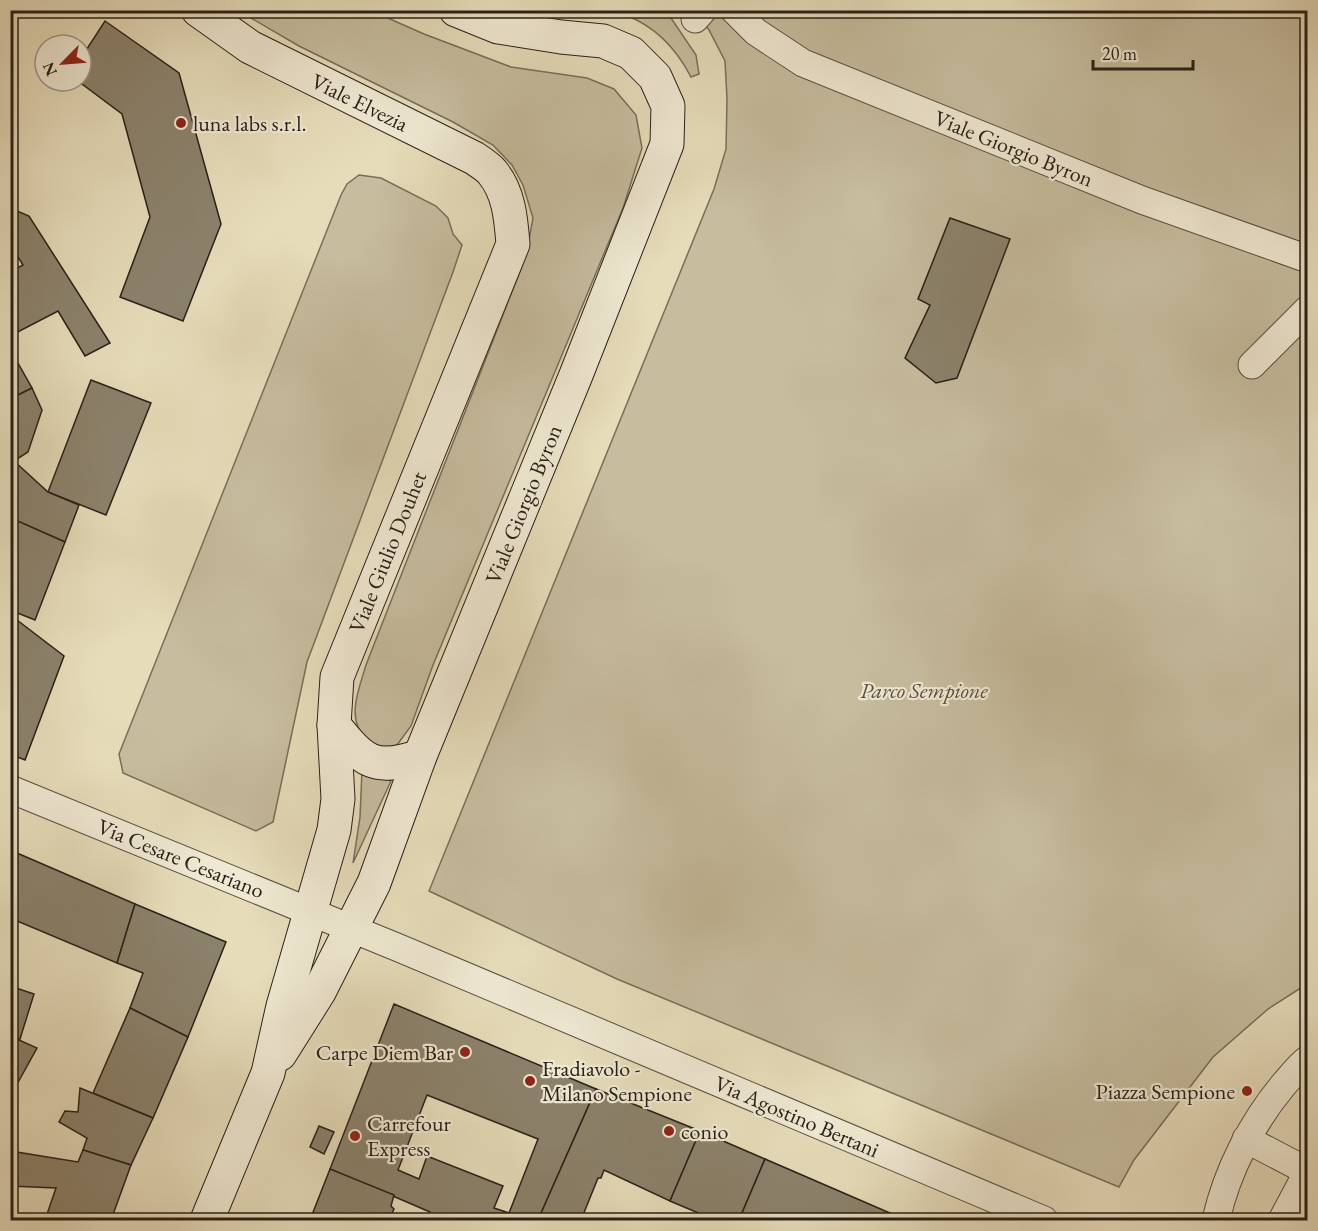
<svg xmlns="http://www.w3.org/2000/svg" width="1318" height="1231" viewBox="0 0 1318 1231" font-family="'EB Garamond',serif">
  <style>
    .green { fill: #c6bc9e; stroke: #786e5b; stroke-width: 1.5 }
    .building { fill: #8b826c; stroke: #292018; stroke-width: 1.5; fill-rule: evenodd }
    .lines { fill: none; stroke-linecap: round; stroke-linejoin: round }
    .street-casing { stroke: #584f40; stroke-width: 29 }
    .secondary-casing { stroke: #292018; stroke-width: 35 }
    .street { stroke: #efe8d2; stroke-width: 27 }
    .secondary { stroke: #efe8d2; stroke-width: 33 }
    .poi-dot { fill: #8f2418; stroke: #efe8d2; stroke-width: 2 }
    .labels { text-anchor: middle; stroke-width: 4.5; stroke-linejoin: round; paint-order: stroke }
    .street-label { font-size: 22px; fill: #292018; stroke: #efe8d2 }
    .poi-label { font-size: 22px; fill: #292018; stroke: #efe8d2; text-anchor: start }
    .park-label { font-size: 22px; font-style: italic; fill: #584f40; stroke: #efe8d2 }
  </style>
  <rect width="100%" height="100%" fill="#e6dcba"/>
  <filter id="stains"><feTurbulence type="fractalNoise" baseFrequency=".00333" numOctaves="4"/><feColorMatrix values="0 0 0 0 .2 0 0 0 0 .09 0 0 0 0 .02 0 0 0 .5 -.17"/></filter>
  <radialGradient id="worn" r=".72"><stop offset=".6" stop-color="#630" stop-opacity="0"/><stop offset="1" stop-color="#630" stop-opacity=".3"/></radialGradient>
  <!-- green -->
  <g class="green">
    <path d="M239,11H372L424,34L511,67L587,78L614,89L636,115L642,148L623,208L433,665L411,726L397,745C384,748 377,747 367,739C345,720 359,689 366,665L526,256L533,218L523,185L512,165L493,145L453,122L299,46Z"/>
    <path d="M597,11H662L671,18L696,55L699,74L691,77C677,50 655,26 625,15C616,12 606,12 597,11Z"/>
    <path d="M695,11H1307V984L1268,1009L1213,1057L1134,1160L1119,1187L617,979L429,891L714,189L726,149L727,99L725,61L709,30Z"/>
    <path d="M359,175L381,178L436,206L448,218L453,234L462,245L453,272L307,662L273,822L256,831L123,773L119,754L341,195L347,184Z"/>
    <path d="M362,770L391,781L353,863L360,817Z"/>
  </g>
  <!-- building -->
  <g class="building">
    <path d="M105,21L179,73L221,224L183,321L120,297L150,217L122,114L78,81H81V58Z"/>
    <path d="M10,208L29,216L110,343L85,356L58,311L10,336V272L23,265L10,244Z"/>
    <path d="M950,218L1010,239L957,378L936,383L905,358L930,305L918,299Z"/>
    <path d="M10,349L32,388L10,399Z"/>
    <path d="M91,380L151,403L106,515L48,492Z"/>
    <path d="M32,388L42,410L28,452L14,461L10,456V399Z"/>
    <path d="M14,461L48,492L79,505L65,542L10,518V464Z"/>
    <path d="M11,518L65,542L35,620L10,610Z"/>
    <path d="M17,620L64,656L25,760L10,754V636Z"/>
    <path d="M10,850L135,904L117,963L10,918Z"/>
    <path d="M135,904L226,942L188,1037L130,1008L143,973L117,963Z"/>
    <path d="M10,986L34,994L20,1039L10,1036Z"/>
    <path d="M394,1004L596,1089L538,1220H427L430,1212L330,1169ZM427,1095L538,1139L509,1213L494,1208L503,1186L427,1156L419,1179L398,1170Z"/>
    <path d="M130,1008L188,1037L153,1118L93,1093Z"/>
    <path d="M10,1036L37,1048L16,1086L10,1085Z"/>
    <path d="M80,1088L153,1118L131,1165L83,1150L87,1138L59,1122L65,1111L78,1112Z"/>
    <path d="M596,1089L700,1131L670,1201L604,1170L601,1178H598L581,1220H538Z"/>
    <path d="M319,1126L334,1132L324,1154L310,1147Z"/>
    <path d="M700,1131L765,1159L739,1220H715L670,1201Z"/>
    <path d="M83,1150L131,1165L111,1220H45L56,1188L10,1186V1151L78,1162Z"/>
    <path d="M765,1159L906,1220H739Z"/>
    <path d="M330,1169L394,1195L391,1206L394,1209L389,1220H310Z"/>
  </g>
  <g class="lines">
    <!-- street casing -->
    <g class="street-casing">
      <g id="street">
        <path d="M734,10L756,32L803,63L1142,200L1308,259"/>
        <path d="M695,19L703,10"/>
        <path d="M1252,365L1308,309"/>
        <path d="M10,789L399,948L1044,1220"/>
        <path d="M1246,1139L1307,1171"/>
        <path d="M1216,1220C1227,1171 1252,1122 1285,1083C1292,1075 1299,1066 1308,1059"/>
        <path d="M1282,1220L1308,1171"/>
      </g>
    </g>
    <!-- secondary casing -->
    <g class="secondary-casing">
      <g id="secondary">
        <path d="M198,10L250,47L474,158C480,162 488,167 492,172C509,192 511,219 513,244L337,677L334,725L338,799L334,830L283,1006L268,1073L207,1220"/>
        <path d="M334,725C363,761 373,772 420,756"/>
        <path d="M280,1054L319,992L374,883L420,756L576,375L667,144L668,106L655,77L631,53L603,41L561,37L498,27L456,10"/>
      </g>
    </g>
    <!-- street -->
    <use href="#street" class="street"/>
    <!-- secondary -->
    <use href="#secondary" class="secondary"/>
  </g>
  <!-- markers -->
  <g class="poi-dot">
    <circle cx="181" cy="123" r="6"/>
    <circle cx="465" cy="1052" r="6"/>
    <circle cx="530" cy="1081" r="6"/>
    <circle cx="1247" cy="1091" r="6"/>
    <circle cx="669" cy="1131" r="6"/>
    <circle cx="355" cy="1136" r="6"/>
  </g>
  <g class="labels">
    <!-- street labels -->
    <g class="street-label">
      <text transform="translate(360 102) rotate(26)" y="8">Viale Elvezia</text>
      <text transform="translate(1014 148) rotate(22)" y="8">Viale Giorgio Byron</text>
      <text transform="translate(523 504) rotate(-68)" y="8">Viale Giorgio Byron</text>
      <text transform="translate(387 552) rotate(-68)" y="8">Viale Giulio Douhet</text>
      <text transform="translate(181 858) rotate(22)" y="8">Via Cesare Cesariano</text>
      <text transform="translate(797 1116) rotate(23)" y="8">Via Agostino Bertani</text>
    </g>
    <!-- poi labels -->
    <g class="poi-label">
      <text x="193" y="131">luna labs s.r.l.</text>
      <text x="453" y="1060" text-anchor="end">Carpe Diem Bar</text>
      <text x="542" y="1076">Fradiavolo -<tspan x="542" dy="25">Milano Sempione</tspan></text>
      <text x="1235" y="1099" text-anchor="end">Piazza Sempione</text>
      <text x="367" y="1131">Carrefour<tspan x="367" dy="25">Express</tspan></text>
      <text x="681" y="1139">conio</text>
    </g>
    <!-- park labels -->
    <g class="park-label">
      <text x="924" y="698">Parco Sempione</text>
    </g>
  </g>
  <!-- margin -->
  <rect width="1318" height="1231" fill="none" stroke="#e6dcba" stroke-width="36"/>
  <rect x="12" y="12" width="1294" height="1207" fill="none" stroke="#292018" stroke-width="3"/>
  <rect x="18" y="18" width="1282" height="1195" fill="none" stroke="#292018" stroke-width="1.5"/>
  <!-- north arrow -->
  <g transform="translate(63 63) rotate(245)"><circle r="28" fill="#efe8d2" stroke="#a09888" stroke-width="1.5"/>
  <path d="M0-4.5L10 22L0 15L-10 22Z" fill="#8f2418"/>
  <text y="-9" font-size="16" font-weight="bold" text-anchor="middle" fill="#292018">N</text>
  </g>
  <!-- scale -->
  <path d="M1093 60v9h100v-9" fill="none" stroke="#292018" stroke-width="3"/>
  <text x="1102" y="60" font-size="18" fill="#292018" stroke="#efe8d2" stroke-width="4.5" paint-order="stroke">20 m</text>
  <rect width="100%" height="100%" filter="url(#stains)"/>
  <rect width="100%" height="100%" fill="url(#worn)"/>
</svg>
